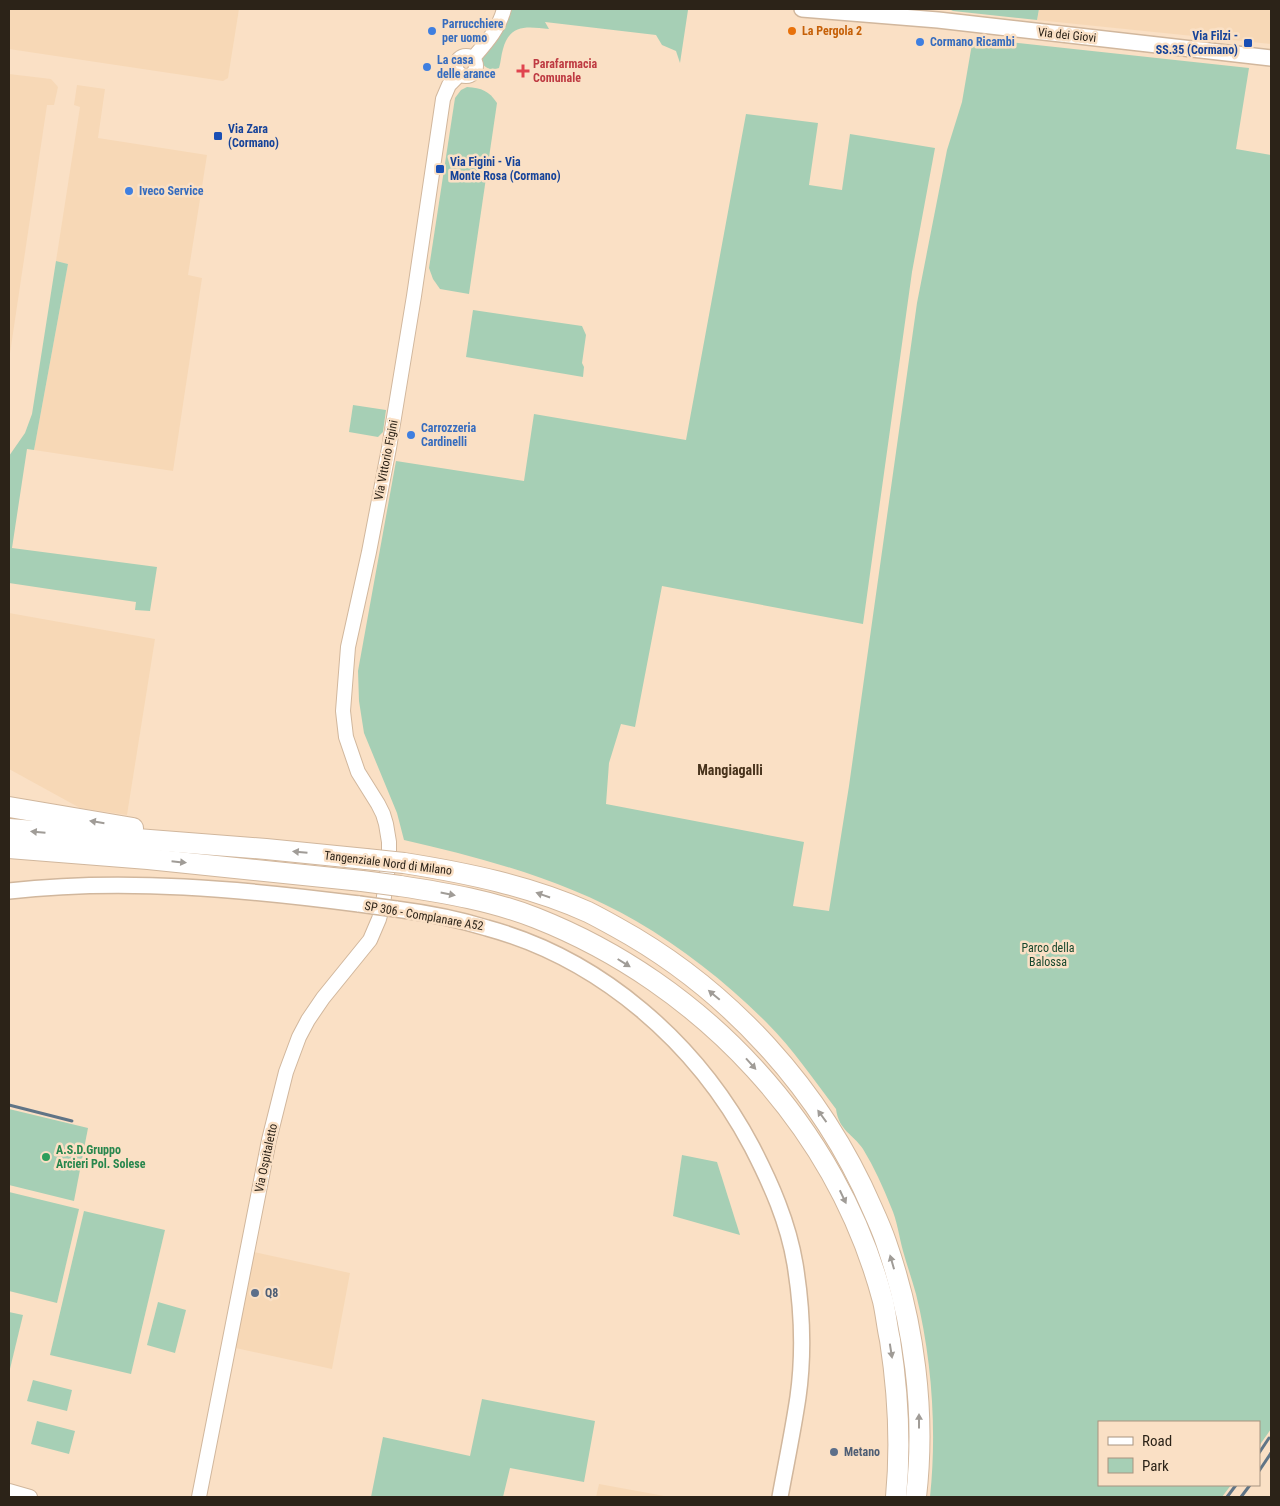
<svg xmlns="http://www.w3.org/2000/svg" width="1280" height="1506" viewBox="0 0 1280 1506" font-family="'Roboto Condensed',sans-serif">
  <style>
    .built { fill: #f7d8b6 }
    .green { fill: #a6cfb5 }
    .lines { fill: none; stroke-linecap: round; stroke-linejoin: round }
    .stream { stroke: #607486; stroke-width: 3 }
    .tertiary-casing { stroke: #d1b79d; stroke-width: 16 }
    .secondary-casing { stroke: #d1b79d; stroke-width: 18 }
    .motorway-casing { stroke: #d1b79d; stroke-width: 22 }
    .tertiary { stroke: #fff; stroke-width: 14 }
    .secondary { stroke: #fff; stroke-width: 15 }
    .motorway { stroke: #fff; stroke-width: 20 }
    .secondary-bridge-casing { stroke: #d1b79d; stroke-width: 18; stroke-linecap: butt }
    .motorway-bridge-casing { stroke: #d1b79d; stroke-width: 22; stroke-linecap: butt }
    .secondary-bridge { stroke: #fff; stroke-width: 15 }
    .motorway-bridge { stroke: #fff; stroke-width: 20 }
    .oneway { fill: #a09c97 }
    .shop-dot { fill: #3f7fe0; stroke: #fae0c5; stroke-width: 2 }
    .food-dot { fill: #e8710a; stroke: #fae0c5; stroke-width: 2 }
    .transit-dot { fill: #1a4fb4; stroke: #fae0c5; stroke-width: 2 }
    .health-dot { fill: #e0444e; stroke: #fae0c5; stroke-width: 2 }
    .leisure-dot { fill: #2e9e5b; stroke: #fae0c5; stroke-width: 2 }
    .service-dot { fill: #5c6f8a; stroke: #fae0c5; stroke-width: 2 }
    .labels { text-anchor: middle; stroke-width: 5; stroke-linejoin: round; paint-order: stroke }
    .shop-label { font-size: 12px; font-weight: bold; fill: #366cbe; stroke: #fae0c5; text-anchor: start }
    .food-label { font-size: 12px; font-weight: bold; fill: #c56008; stroke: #fae0c5; text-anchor: start }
    .street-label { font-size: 12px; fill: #2c2318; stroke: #fae0c5 }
    .transit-label { font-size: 12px; font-weight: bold; fill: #164399; stroke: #fae0c5; text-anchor: start }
    .health-label { font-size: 12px; font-weight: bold; fill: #be3a42; stroke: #fae0c5; text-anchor: start }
    .park-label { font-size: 12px; fill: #16472d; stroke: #fae0c5 }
    .leisure-label { font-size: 12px; font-weight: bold; fill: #27864d; stroke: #fae0c5; text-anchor: start }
    .service-label { font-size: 12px; font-weight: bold; fill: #4e5e75; stroke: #fae0c5; text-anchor: start }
    .neighbourhood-label { font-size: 14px; font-weight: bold; fill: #47321b; stroke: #fae0c5 }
  </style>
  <rect width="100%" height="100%" fill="#fae0c5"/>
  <!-- built -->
  <g class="built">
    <path d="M9,9H239L228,78L223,81L9,49Z"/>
    <path d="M1039,9H1271V44L1037,20Z"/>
    <path d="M9,74L51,79L58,87L54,105H47L9,360Z"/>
    <path d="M77,85L105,89L98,138L207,155L188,275L202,278L173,471L34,450L68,264L56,261L80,107L74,105Z"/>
    <path d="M9,613L155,639L127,815L80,808L9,769Z"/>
    <path d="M249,1251L350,1273L332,1369L231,1347Z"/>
    <path d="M599,1484L670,1497H596Z"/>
  </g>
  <!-- green -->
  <g class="green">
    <path d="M511,9L688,10L680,63L676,51L662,45L656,35L545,22L549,29C528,27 510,23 503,49C501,55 501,62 499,68C492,71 480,68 483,58C485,52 494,45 498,39C504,30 507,19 511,9Z"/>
    <path d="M949,9H1039L1037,20L953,11Z"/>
    <path d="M973,38L1249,68L1236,149L1271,155V1429L1259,1446V1422H1099V1485H1231L1222,1497H930C937,1431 932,1359 916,1294C912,1280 907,1265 903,1251C899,1236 897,1220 891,1207C883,1187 874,1167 863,1149C853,1134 839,1131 836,1109C814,1080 793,1049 767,1023C728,984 684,949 636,921C565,880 483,858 404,840L397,813L364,733L359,701L358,671L396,461L524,481L534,414L686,440L746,114L818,123L809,185L842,190L850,134L935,148L912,272L863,624L662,586L635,727L621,724L609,763L606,804L804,842L793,906L829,911L849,786L917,303L947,150L962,102Z"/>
    <path d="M467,87C482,88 489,91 497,103L469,294L440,289L433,279L429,268L455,98L461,90Z"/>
    <path d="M56,261L68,264L34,450L27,449L12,548L157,567L150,611L135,610L136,602L9,583V456L25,433L32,414Z"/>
    <path d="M473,310L582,326L586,335L582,363L584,367L583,377L466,357Z"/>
    <path d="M353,405L386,410L383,432L378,437L349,432Z"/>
    <path d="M9,1109L88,1128L74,1201L9,1185Z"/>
    <path d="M682,1155L717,1162L740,1235L673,1216Z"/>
    <path d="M9,1192L79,1209L57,1303L9,1291Z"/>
    <path d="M84,1211L165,1230L131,1374L50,1355Z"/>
    <path d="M158,1302L186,1310L175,1353L147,1345Z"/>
    <path d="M9,1312L23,1315L9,1373Z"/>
    <path d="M33,1380L72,1390L67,1411L27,1401Z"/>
    <path d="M482,1399L595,1421L584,1482L510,1468L503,1497H371L383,1437L470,1456Z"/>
    <path d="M37,1421L75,1431L69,1454L31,1444Z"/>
  </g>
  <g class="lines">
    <!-- stream -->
    <g class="stream">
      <path d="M9,1105L72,1121"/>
      <path d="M1259,1453L1269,1438"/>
      <path d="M1259,1471L1271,1453"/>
      <path d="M1227,1497L1236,1485"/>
      <path d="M1241,1497L1250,1485"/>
    </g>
    <!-- tertiary casing -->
    <g class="tertiary-casing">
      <g id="tertiary">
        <circle cx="466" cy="66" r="10"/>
        <path d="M473,58C486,43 499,29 504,9"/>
        <path d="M9,1491L30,1497"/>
        <path d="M199,1497L269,1140L286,1072L299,1037L308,1020L323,998L370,940L379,919L383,904L389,859V842L386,824L383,814L378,804L358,772L346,737L343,711L348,647L369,552L389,448L414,296L443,99L449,85L460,74"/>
      </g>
    </g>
    <!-- secondary casing -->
    <g class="secondary-casing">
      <g id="secondary">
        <path d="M802,9L938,20L1271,58"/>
        <path d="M9,891C125,878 243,889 359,904"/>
        <path d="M396,909C427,913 458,919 487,928C601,959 697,1043 752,1147C771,1184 788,1222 795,1264C802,1307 804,1354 798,1397C793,1431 786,1464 780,1497"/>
      </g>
    </g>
    <!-- motorway casing -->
    <g class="motorway-casing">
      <g id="motorway">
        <path d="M9,807L133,828"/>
        <path d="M9,829L266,849L366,859"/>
        <path d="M9,848L148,859L362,881"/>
        <path d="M404,863C467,873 530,886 588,912C598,917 607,922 616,927C729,989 821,1090 872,1208C877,1219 882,1230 886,1242C914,1322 926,1412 916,1497"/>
        <path d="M400,886C446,893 493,901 536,918C703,984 837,1127 883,1301C886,1314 887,1327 890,1340C898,1392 901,1444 896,1497"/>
      </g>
    </g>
    <!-- tertiary -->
    <use href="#tertiary" class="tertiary"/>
    <!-- secondary -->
    <use href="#secondary" class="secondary"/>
    <!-- motorway -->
    <use href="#motorway" class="motorway"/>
    <!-- secondary-bridge casing -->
    <g class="secondary-bridge-casing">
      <path id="secondary-bridge" d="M359,904L396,909"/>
    </g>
    <!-- motorway-bridge casing -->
    <g class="motorway-bridge-casing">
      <g id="motorway-bridge">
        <path d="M366,859L404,863"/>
        <path d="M362,881L400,886"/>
      </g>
    </g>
    <!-- secondary-bridge -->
    <use href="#secondary-bridge" class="secondary-bridge"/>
    <!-- motorway-bridge -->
    <use href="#motorway-bridge" class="motorway-bridge"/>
  </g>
  <!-- one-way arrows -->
  <defs><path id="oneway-solid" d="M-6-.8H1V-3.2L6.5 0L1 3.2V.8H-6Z" transform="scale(1.25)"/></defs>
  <g class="oneway">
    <use href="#oneway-solid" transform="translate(97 822) rotate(-171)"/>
    <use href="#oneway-solid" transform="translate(38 832) rotate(-175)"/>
    <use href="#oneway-solid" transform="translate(300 852) rotate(-175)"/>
    <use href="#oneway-solid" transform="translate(179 862) rotate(6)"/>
    <use href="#oneway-solid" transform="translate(448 894) rotate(11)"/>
    <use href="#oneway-solid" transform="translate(543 895) rotate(-161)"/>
    <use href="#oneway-solid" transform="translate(624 963) rotate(32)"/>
    <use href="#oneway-solid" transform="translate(714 995) rotate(-140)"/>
    <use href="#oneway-solid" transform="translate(751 1064) rotate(48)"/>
    <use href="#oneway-solid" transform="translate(822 1116) rotate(-126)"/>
    <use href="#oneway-solid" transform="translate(843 1197) rotate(65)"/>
    <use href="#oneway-solid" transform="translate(892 1262) rotate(-106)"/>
    <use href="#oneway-solid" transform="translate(891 1351) rotate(81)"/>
    <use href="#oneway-solid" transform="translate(919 1421) rotate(-90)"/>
  </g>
  <!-- markers -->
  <g class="shop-dot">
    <circle cx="432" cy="31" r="5"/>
    <circle cx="920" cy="42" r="5"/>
    <circle cx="427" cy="67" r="5"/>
    <circle cx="129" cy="191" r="5"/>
    <circle cx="411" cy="435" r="5"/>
  </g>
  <circle class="food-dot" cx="792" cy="31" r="5"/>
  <g class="transit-dot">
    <rect x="1243" y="38" width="10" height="10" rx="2.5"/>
    <rect x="213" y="131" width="10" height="10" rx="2.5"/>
    <rect x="435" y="164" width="10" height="10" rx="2.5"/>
  </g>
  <path class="health-dot" d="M520.5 63.5h5v5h5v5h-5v5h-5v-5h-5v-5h5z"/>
  <circle class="leisure-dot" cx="46" cy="1157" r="5"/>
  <g class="service-dot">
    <circle cx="255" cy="1293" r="5"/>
    <circle cx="834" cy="1452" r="5"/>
  </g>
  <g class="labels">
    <!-- shop labels -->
    <g class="shop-label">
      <text x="442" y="28">Parrucchiere<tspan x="442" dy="14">per uomo</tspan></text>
      <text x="930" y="46">Cormano Ricambi</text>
      <text x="437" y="64">La casa<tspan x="437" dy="14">delle arance</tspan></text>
      <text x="139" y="195">Iveco Service</text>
      <text x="421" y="432">Carrozzeria<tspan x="421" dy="14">Cardinelli</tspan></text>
    </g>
    <!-- food labels -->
    <g class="food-label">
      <text x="802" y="35">La Pergola 2</text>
    </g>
    <!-- street labels -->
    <g class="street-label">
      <text transform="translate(1067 35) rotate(6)" y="4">Via dei Giovi</text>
      <text transform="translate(386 460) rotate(-79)" y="4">Via Vittorio Figini</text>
      <text transform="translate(388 863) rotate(7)" y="4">Tangenziale Nord di Milano</text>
      <text transform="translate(424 916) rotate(10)" y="4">SP 306 - Complanare A52</text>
      <text transform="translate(266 1158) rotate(-78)" y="4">Via Ospitaletto</text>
    </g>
    <!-- transit labels -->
    <g class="transit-label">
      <text x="1238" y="40" text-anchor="end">Via Filzi -<tspan x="1238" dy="14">SS.35 (Cormano)</tspan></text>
      <text x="228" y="133">Via Zara<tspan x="228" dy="14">(Cormano)</tspan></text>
      <text x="450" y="166">Via Figini - Via<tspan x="450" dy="14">Monte Rosa (Cormano)</tspan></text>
    </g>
    <!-- health labels -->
    <g class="health-label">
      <text x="533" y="68">Parafarmacia<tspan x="533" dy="14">Comunale</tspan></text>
    </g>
    <!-- park labels -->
    <g class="park-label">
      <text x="1048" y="952">Parco della<tspan x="1048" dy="14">Balossa</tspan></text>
    </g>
    <!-- leisure labels -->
    <g class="leisure-label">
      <text x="56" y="1154">A.S.D.Gruppo<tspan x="56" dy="14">Arcieri Pol. Solese</tspan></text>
    </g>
    <!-- service labels -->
    <g class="service-label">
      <text x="265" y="1297">Q8</text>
      <text x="844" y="1456">Metano</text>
    </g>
    <!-- neighbourhood labels -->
    <g class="neighbourhood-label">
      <text x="730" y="775">Mangiagalli</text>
    </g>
  </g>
  <!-- border -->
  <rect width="1280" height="1506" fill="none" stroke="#2c2318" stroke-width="20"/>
  <!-- legend -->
  <rect x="1098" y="1421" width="162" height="65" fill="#fae0c5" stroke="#a89480"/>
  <rect x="1108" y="1437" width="25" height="8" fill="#ffffff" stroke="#a89480"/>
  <text x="1142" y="1446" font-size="15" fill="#2c2318">Road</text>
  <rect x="1108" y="1458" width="25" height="15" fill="#a6cfb5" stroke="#a89480"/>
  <text x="1142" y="1471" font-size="15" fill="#2c2318">Park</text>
</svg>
